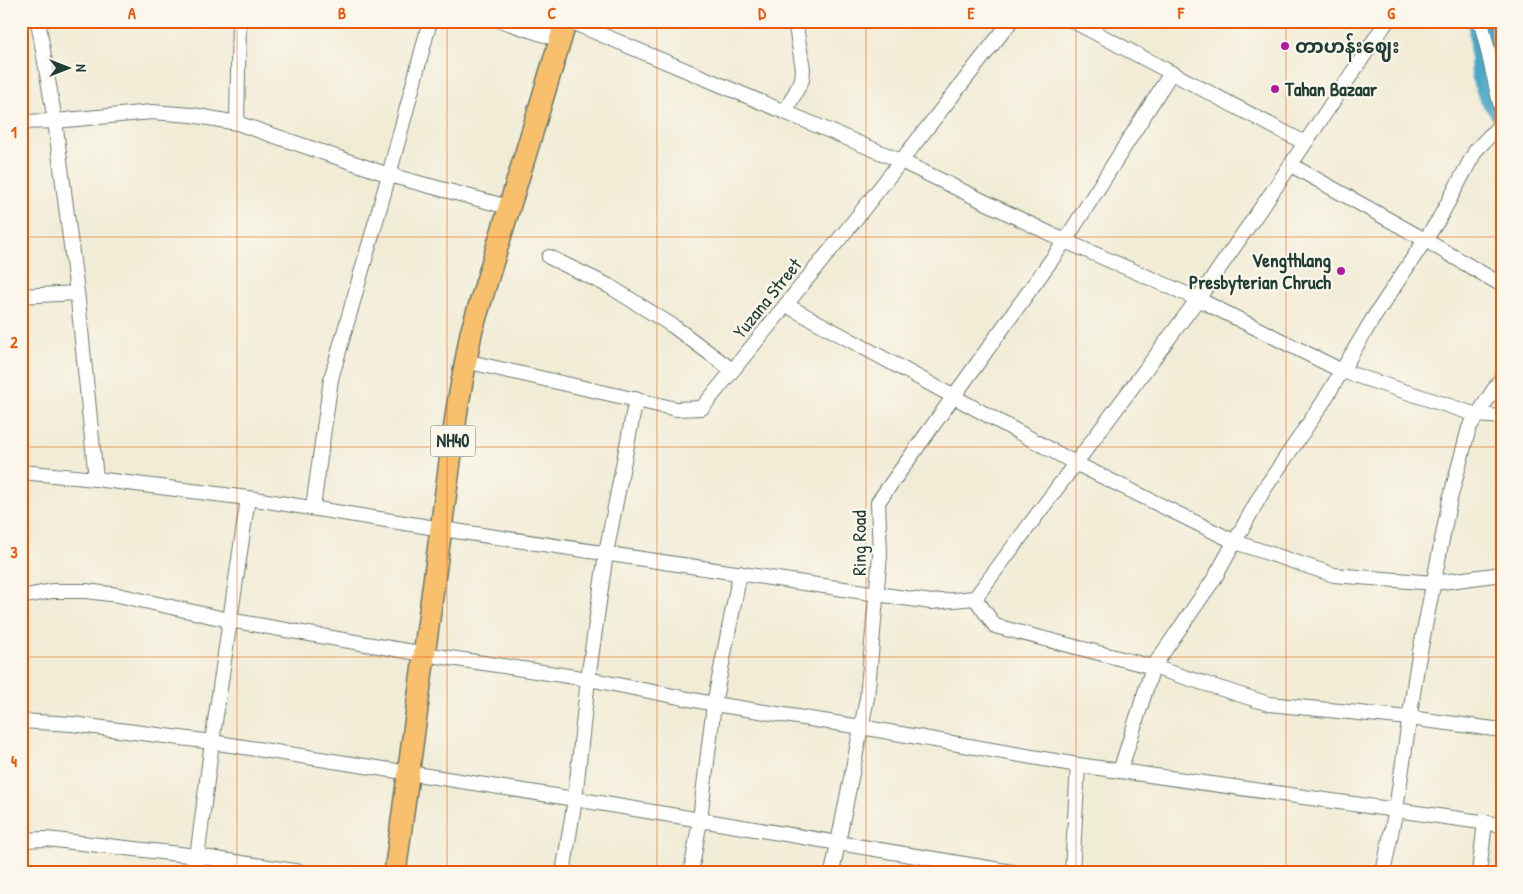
<svg xmlns="http://www.w3.org/2000/svg" width="1523" height="894" viewBox="0 0 1523 894" font-family="'Patrick Hand','Noto Sans Myanmar',sans-serif">
  <style>
    .lines { fill: none; stroke-linecap: round; stroke-linejoin: round }
    .river { stroke: #48a7c7; stroke-width: 24 }
    .minor-casing { stroke: #687a6d; stroke-width: 16 }
    .highway-casing { stroke: #687a6d; stroke-width: 24 }
    .minor { stroke: #fff; stroke-width: 14 }
    .highway { stroke: #f8bf6c; stroke-width: 21 }
    .grid { fill: none; stroke: #e8590c; stroke-width: 1; stroke-opacity: 0.55 }
    .poi-dot { fill: #b5179e; stroke: #fbf7ec; stroke-width: 2 }
    .labels { text-anchor: middle; stroke-width: 4.5; stroke-linejoin: round; paint-order: stroke }
    .shield { fill: #fbf7ec; stroke: #61756b; stroke-width: 1 }
    .shield-label { font-size: 18px; font-weight: bold; fill: #1f3d34 }
    .poi-label { font-size: 19px; font-weight: bold; fill: #1f3d34; stroke: #fbf7ec; text-anchor: start }
    .street-label { font-size: 19px; fill: #1f3d34; stroke: #fbf7ec }
    .neatline { fill: none; stroke: #e8590c; stroke-width: 2 }
    .grid-label { font-size: 16px; text-anchor: middle; font-weight: bold; fill: #e8590c }
  </style>
  <rect width="100%" height="100%" fill="#fbf7ec"/>
  <filter id="ink" filterUnits="userSpaceOnUse"><feTurbulence type="fractalNoise" baseFrequency=".02" numOctaves="2"/><feDisplacementMap in="SourceGraphic" scale="10" xChannelSelector="R" yChannelSelector="G"/><feConvolveMatrix kernelMatrix="1 2 1 2 8 2 1 2 1" color-interpolation-filters="sRGB"/></filter>
  <filter id="wash" filterUnits="userSpaceOnUse"><feTurbulence type="fractalNoise" baseFrequency=".0096" numOctaves="4" result="noise"/><feDisplacementMap in="SourceGraphic" scale="20" xChannelSelector="R" yChannelSelector="G"/><feGaussianBlur stdDeviation="1.12" result="paint"/><feColorMatrix in="noise" values="0 0 0 0 0 0 0 0 0 0 0 0 0 0 0 0 0 1.4 0 .05"/><feComposite in="paint" operator="in"/></filter>
  <g filter="url(#wash)">
    <rect width="100%" height="100%" fill="#f1ecd6"/>
    <g class="lines">
      <!-- river -->
      <path class="river" d="M1480,28L1483,77L1491,97L1502,112"/>
    </g>
  </g>
  <g filter="url(#ink)">
    <g class="lines">
      <!-- minor casing -->
      <g class="minor-casing">
        <g id="minor">
          <path d="M38,21L55,121L78,300L96,479"/>
          <path d="M239,21L237,123L389,175L508,207"/>
          <path d="M502,21L560,40"/>
          <path d="M569,21L901,161L1065,241L1198,299L1342,371L1477,415L1502,417"/>
          <path d="M1073,21L1305,143"/>
          <path d="M1481,21L1502,112"/>
          <path d="M785,112L802,80L803,69L796,27L799,21"/>
          <path d="M21,122L55,121L152,112L192,115L237,123"/>
          <path d="M1291,165L1425,240L1502,285"/>
          <path d="M549,257L609,286L673,326L732,370"/>
          <path d="M21,296L77,293"/>
          <path d="M786,305L1075,463L1235,542L1334,575L1434,583L1502,574"/>
          <path d="M465,361L676,409L702,408L854,221L1011,21"/>
          <path d="M21,472L96,479L248,498L442,529L931,602L975,598L1198,299L1279,182L1387,21"/>
          <path d="M313,507L331,379L389,175L430,21"/>
          <path d="M21,597L52,591H86L118,595L229,620L424,654L588,679L714,704L861,727L1078,765L1502,825"/>
          <path d="M975,598L995,626L1153,667L1269,704L1409,718L1502,730"/>
          <path d="M21,721L72,724L212,742L575,799L1018,873"/>
          <path d="M1120,771L1153,667L1214,579L1263,491L1322,404L1372,320L1439,219L1476,150L1502,123"/>
          <path d="M21,840L46,839L197,856L307,873"/>
          <path d="M195,873L212,742L248,498"/>
          <path d="M563,873L575,799L588,679L606,553L636,399"/>
          <path d="M691,873L700,819L714,704L740,573"/>
          <path d="M832,873L867,698L880,555L878,502L1065,241L1171,73"/>
          <path d="M1072,873L1078,765"/>
          <path d="M1383,873L1396,809L1417,667L1450,499L1469,428L1502,377"/>
          <path d="M1479,873L1485,822"/>
        </g>
      </g>
      <!-- highway casing -->
      <g class="highway-casing">
        <path id="highway" d="M395,873L457,409L471,333L566,21"/>
      </g>
      <!-- minor -->
      <use href="#minor" class="minor"/>
      <!-- highway -->
      <use href="#highway" class="highway"/>
    </g>
  </g>
  <!-- grid -->
  <path class="grid" d="M237,21V873M447,21V873M657,21V873M866,21V873M1076,21V873M1286,21V873M21,237H1502M21,447H1502M21,657H1502"/>
  <!-- markers -->
  <g class="poi-dot">
    <circle cx="1285" cy="46" r="5"/>
    <circle cx="1275" cy="89" r="5"/>
    <circle cx="1341" cy="271" r="5"/>
  </g>
  <g class="labels">
    <!-- shield labels -->
    <rect class="shield" x="430.5" y="425.5" width="45" height="31" rx="4"/>
    <g class="shield-label">
      <text x="453" y="447">NH40</text>
    </g>
    <!-- poi labels -->
    <g class="poi-label">
      <text x="1295" y="53">တာဟန်းဈေး</text>
      <text x="1285" y="96">Tahan Bazaar</text>
      <text x="1331" y="267" text-anchor="end">Vengthlang<tspan x="1331" dy="22">Presbyterian Chruch</tspan></text>
    </g>
    <!-- street labels -->
    <g class="street-label">
      <text transform="translate(767 298) rotate(-51)" y="7">Yuzana Street</text>
      <text transform="translate(859 543) rotate(-90)" y="7">Ring Road</text>
    </g>
  </g>
  <!-- margin -->
  <rect width="1523" height="894" fill="none" stroke="#fbf7ec" stroke-width="55"/>
  <!-- north arrow -->
  <g transform="translate(68 68) rotate(90)" stroke="#fbf7ec" stroke-width="4" paint-order="stroke">
  <path d="M0-4L9 19L0 12L-9 19Z" fill="#1f3d34"/>
  <text y="-8" font-size="14" font-weight="bold" text-anchor="middle" fill="#1f3d34">N</text>
  </g>
  <rect x="28" y="28" width="1468" height="838" class="neatline"/>
  <g class="grid-label">
    <text x="132" y="19">A</text>
    <text x="342" y="19">B</text>
    <text x="552" y="19">C</text>
    <text x="762" y="19">D</text>
    <text x="971" y="19">E</text>
    <text x="1181" y="19">F</text>
    <text x="1391" y="19">G</text>
    <text x="14" y="138">1</text>
    <text x="14" y="348">2</text>
    <text x="14" y="558">3</text>
    <text x="14" y="767">4</text>
  </g>
</svg>
